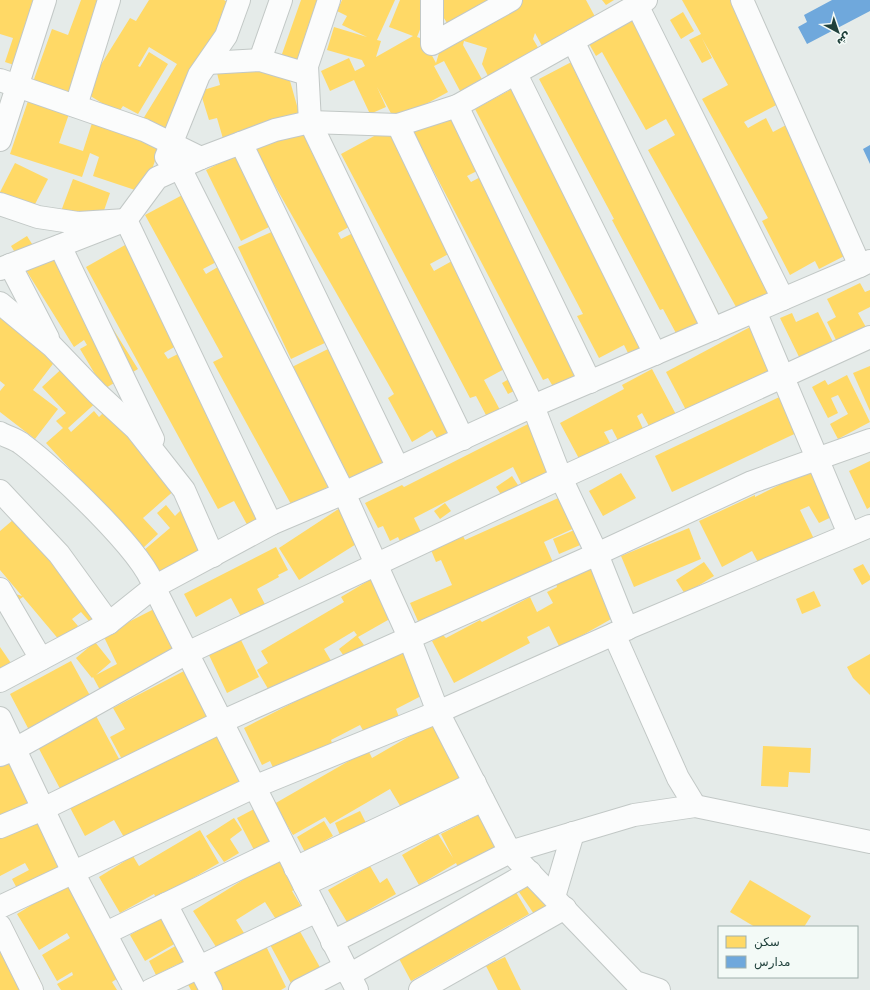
<svg xmlns="http://www.w3.org/2000/svg" width="870" height="990" viewBox="0 0 870 990" font-family="'DejaVu Sans',Vazirmatn,sans-serif">
  <style>
    .homes { fill: #ffd966 }
    .schools { fill: #6fa8dc }
    .lines { fill: none; stroke-linecap: round; stroke-linejoin: round }
    .minor-casing { stroke: #c2c8c6; stroke-width: 24 }
    .minor { stroke: #fbfcfc; stroke-width: 22 }
  </style>
  <rect width="100%" height="100%" fill="#e5ebe9"/>
  <!-- homes -->
  <g class="homes">
    <path d="M0,0H52L23,68L5,62L13,38L0,34Z"/>
    <path d="M81,0H114L79,95L64,90L62,93L33,82L52,29L68,35Z"/>
    <path d="M149,0H224L240,10L166,134L143,119L177,64L149,47L138,66L140,67L149,52L168,64L138,114L123,106L118,113L84,92L130,18L136,21Z"/>
    <path d="M301,0H332L310,65L283,56L301,120L309,123L363,219L338,233L341,239L355,232L464,423L437,438L432,430L412,442L388,398L394,394L266,170L262,172L224,142L217,118L209,120L200,91L220,85L217,73L282,54Z"/>
    <path d="M342,0H395L377,40L381,41L376,57L413,36L389,27L400,0H432L417,37L423,39L436,63L442,43L515,0H586L599,24L546,53L535,33L533,39L543,56L493,86L482,64L487,48L464,41L463,45L489,92L467,104L444,61L434,66L448,92L395,121L377,87L386,107L370,114L354,80L330,91L321,71L349,58L355,71L365,66L362,60L327,50L334,27L367,37L342,25L347,16L337,11Z"/>
    <path d="M444,0H491L449,26L440,12Z"/>
    <path d="M602,0H614L606,5Z"/>
    <path d="M682,0H730L784,101L744,122L748,128L766,118L773,132L788,124L856,250L819,269L815,261L790,275L762,221L768,218L702,99L728,85L702,38L712,58L702,63L689,40L701,34Z"/>
    <path d="M683,12L694,31L681,39L670,20Z"/>
    <path d="M637,14L778,292L740,314L648,150L675,135L666,119L646,130L602,52L596,56L588,42Z"/>
    <path d="M581,57L718,312L677,335L663,309L660,310L612,220L614,219L539,79Z"/>
    <path d="M519,85L655,344L630,357L624,345L599,358L577,316L583,314L475,109Z"/>
    <path d="M28,101L69,114L59,143L83,151L92,123L160,146L144,193L93,176L99,157L90,153L82,177L10,154Z"/>
    <path d="M457,104L489,165L467,176L471,182L488,173L587,373L555,390L548,378L543,380L411,128Z"/>
    <path d="M389,128L454,251L430,264L434,271L452,261L508,367L484,380L500,410L487,417L476,396L470,398L341,154Z"/>
    <path d="M240,153L275,224L241,241L206,170Z"/>
    <path d="M15,163L48,179L33,208L0,192Z"/>
    <path d="M73,179L110,193L98,228L60,214Z"/>
    <path d="M188,192L224,258L203,269L206,274L223,264L335,483L292,506L213,362L223,357L145,215Z"/>
    <path d="M276,230L329,341L291,359L238,247Z"/>
    <path d="M27,236L39,255L59,242L138,369L104,389L80,349L87,345L84,340L74,347L11,246Z"/>
    <path d="M134,240L188,339L164,353L168,359L184,351L279,526L255,539L234,501L218,509L86,267Z"/>
    <path d="M860,283L865,292L870,290V307L858,313L867,329L838,344L827,322L836,317L827,299Z"/>
    <path d="M0,311L59,356L33,390L58,409L35,439L0,412V391L5,385L0,381Z"/>
    <path d="M818,312L836,348L803,365L780,318L792,313L796,322Z"/>
    <path d="M752,326L775,367L687,412L666,372Z"/>
    <path d="M332,347L388,462L348,482L292,367Z"/>
    <path d="M68,363L100,399L68,428L71,432L94,411L99,417L108,408L177,488L143,518L158,534L143,548L46,443L63,428L56,421L66,413L42,387Z"/>
    <path d="M870,366V411L853,373Z"/>
    <path d="M652,369L681,424L655,437L642,413L637,416L646,435L622,448L612,429L604,432L615,452L584,468L560,423L624,389L622,385Z"/>
    <path d="M847,375L870,422L838,439L830,424L848,414L838,395L831,398L838,413L828,418L812,387L825,380L828,385Z"/>
    <path d="M509,379L516,390L508,394L502,383Z"/>
    <path d="M788,393L805,429L672,492L655,456Z"/>
    <path d="M528,424L552,469L522,485L513,467L414,518L424,538L403,548L398,537L390,541L383,526L378,528L365,503L402,485L404,487Z"/>
    <path d="M870,461V507L867,509L849,471Z"/>
    <path d="M819,465L842,512L819,523L809,506L800,510L814,539L760,566L752,551L722,567L699,521L755,495V497Z"/>
    <path d="M621,473L636,498L603,516L589,491Z"/>
    <path d="M512,476L520,488L504,499L496,487Z"/>
    <path d="M565,495L579,526L544,542L555,567L434,639L426,628H421L410,603L452,585L441,560L436,562L431,550L463,536L465,540Z"/>
    <path d="M445,503L451,511L440,519L434,511Z"/>
    <path d="M166,505L175,516L183,508L212,542L170,583L143,551L170,528L157,513Z"/>
    <path d="M340,508L361,541L299,580L279,548Z"/>
    <path d="M13,520L27,537L37,529L110,616L95,628L81,612L72,619L78,626L60,641L23,597L0,612V589L22,596L0,570V531Z"/>
    <path d="M579,528L585,543L559,554L553,539Z"/>
    <path d="M689,528L701,559L634,587L621,556Z"/>
    <path d="M276,547L288,570L278,575L279,577L257,589L269,612L245,624L231,598L196,617L184,594Z"/>
    <path d="M704,562L714,576L685,594L676,580Z"/>
    <path d="M593,564L620,614L560,648L549,626L527,637L530,643L454,683L432,641L443,635L446,638L480,620L482,622L530,597L537,612L553,603L547,592L557,587L556,583Z"/>
    <path d="M863,564L870,576V580L862,585L853,569Z"/>
    <path d="M373,578L395,616L358,637L364,645L346,659L339,649L357,635L354,631L324,649L333,664L274,699L257,670L268,663L261,651L344,602L341,597Z"/>
    <path d="M814,591L821,606L802,614L796,599Z"/>
    <path d="M156,608L183,661L106,701L93,677L92,678L76,658L95,642L111,662L96,675L117,664L103,635Z"/>
    <path d="M240,638L259,677L227,693L208,653Z"/>
    <path d="M403,646L427,693L396,709L399,717L365,734L360,725L331,740L332,743L275,772L270,761L262,765L244,728Z"/>
    <path d="M0,647L13,666L0,674Z"/>
    <path d="M870,654V695L853,678L847,667Z"/>
    <path d="M71,661L99,712L95,714L125,770L215,727L243,779L183,812L181,809L125,839L114,820L85,836L10,694Z"/>
    <path d="M184,671L211,722L125,765L110,737L125,729L113,708Z"/>
    <path d="M436,721L469,776L405,814L390,789L330,824L325,817L293,835L274,804L368,750L372,758Z"/>
    <path d="M763,746L811,748L810,773L789,772L788,787L761,786Z"/>
    <path d="M16,757L71,869L20,894L12,879L29,870L25,863L0,876V765Z"/>
    <path d="M256,808L273,840L254,850L237,818Z"/>
    <path d="M360,811L368,827L342,840L335,823Z"/>
    <path d="M484,812L505,853L462,875L456,863L419,885L402,855L438,834L453,858L441,834Z"/>
    <path d="M234,818L242,830L230,839L239,853L224,862L206,836Z"/>
    <path d="M324,821L333,836L305,852L297,837Z"/>
    <path d="M200,830L219,863L186,882L188,886L159,903L154,894L120,913L99,877L133,856L139,866Z"/>
    <path d="M278,858L297,888L292,891L301,906L277,921L265,902L236,920L244,933L218,950L193,911Z"/>
    <path d="M370,866L380,883L387,878L396,894L347,922L328,890Z"/>
    <path d="M72,880L126,973L112,982L117,990H61L57,984L73,975L72,972L57,981L42,955L70,938L67,933L39,950L17,914Z"/>
    <path d="M750,880L811,916L804,927H755L730,912Z"/>
    <path d="M534,882L549,904L534,914L519,892Z"/>
    <path d="M514,889L529,914L411,981L397,955Z"/>
    <path d="M2,912L40,979L30,985L32,990H0V913Z"/>
    <path d="M168,913L183,939L145,961L130,935Z"/>
    <path d="M297,926L322,971L293,987L268,941Z"/>
    <path d="M186,940L195,959L179,967L178,964L156,975L149,961Z"/>
    <path d="M264,942L286,987L281,990H223L212,968Z"/>
    <path d="M505,957L521,990H498L486,966Z"/>
    <path d="M201,970L212,990H191L185,979Z"/>
  </g>
  <!-- schools -->
  <g class="schools">
    <path d="M832,0H870V11L807,44L798,27L807,22L804,15Z"/>
    <path d="M870,145V164L863,149Z"/>
  </g>
  <g class="lines">
    <!-- minor casing -->
    <g class="minor-casing">
      <g id="minor">
        <path d="M329,0L307,66L310,122L463,439"/>
        <path d="M432,0V44L511,0"/>
        <path d="M646,0L457,106L398,125L310,122L275,130L201,158L157,178L126,220L271,524L344,493L533,406L860,266"/>
        <path d="M742,0L860,266L870,261"/>
        <path d="M637,5L783,299"/>
        <path d="M573,41L713,329"/>
        <path d="M260,60L281,0"/>
        <path d="M208,63L260,60L307,74"/>
        <path d="M516,74L655,354"/>
        <path d="M0,80L144,130L201,158"/>
        <path d="M76,106L109,0"/>
        <path d="M457,106L590,382"/>
        <path d="M398,125L533,406L561,478L597,554L627,629"/>
        <path d="M0,140L45,0"/>
        <path d="M241,143L398,468"/>
        <path d="M166,157L199,75L226,36L239,0"/>
        <path d="M180,168L344,493L409,637L438,712L510,852L634,815L695,806L870,842"/>
        <path d="M0,204L38,217L78,223L126,220L0,269"/>
        <path d="M60,246L153,439"/>
        <path d="M10,265L48,338"/>
        <path d="M0,303L52,346L97,393L136,429L184,490L213,556"/>
        <path d="M755,311L849,534"/>
        <path d="M0,433C7,437 16,439 22,444C54,468 144,552 154,587L357,990"/>
        <path d="M0,491L59,554L109,623"/>
        <path d="M0,589L41,659"/>
        <path d="M614,634L678,778L695,806"/>
        <path d="M0,681L109,623L154,587L271,524"/>
        <path d="M0,718L73,872L135,990"/>
        <path d="M0,755L15,749L187,653L561,478L870,337"/>
        <path d="M0,827L43,809L221,722L597,554L752,482L870,440"/>
        <path d="M295,868L475,783"/>
        <path d="M304,885L483,800"/>
        <path d="M554,897L573,833"/>
        <path d="M166,904L211,990"/>
        <path d="M0,907L254,787L438,712L614,634L870,526"/>
        <path d="M0,926L32,990"/>
        <path d="M106,933L284,847"/>
        <path d="M332,942L510,852L635,982L659,990"/>
        <path d="M349,975L530,872"/>
        <path d="M151,990L317,911"/>
        <path d="M300,990L345,967"/>
        <path d="M420,990L565,908"/>
      </g>
    </g>
    <!-- minor -->
    <use href="#minor" class="minor"/>
  </g>
  <!-- legend -->
  <rect x="718" y="926" width="140" height="52" fill="#f3faf7" stroke="#9fb0ac"/>
  <rect x="726" y="936" width="20" height="12" fill="#ffd966" stroke="#9fb0ac"/>
  <text x="754" y="946" font-size="12" fill="#20413c">سكن</text>
  <rect x="726" y="956" width="20" height="12" fill="#6fa8dc" stroke="#9fb0ac"/>
  <text x="754" y="966" font-size="12" fill="#20413c">مدارس</text>
  <!-- north arrow -->
  <g transform="translate(838 32) rotate(140)" stroke="#f3faf7" stroke-width="3" paint-order="stroke">
  <path d="M0-3L7 15L0 10L-7 15Z" fill="#20413c"/>
  <text y="-6" font-size="11" font-weight="bold" text-anchor="middle" fill="#20413c">ش</text>
  </g>
</svg>
